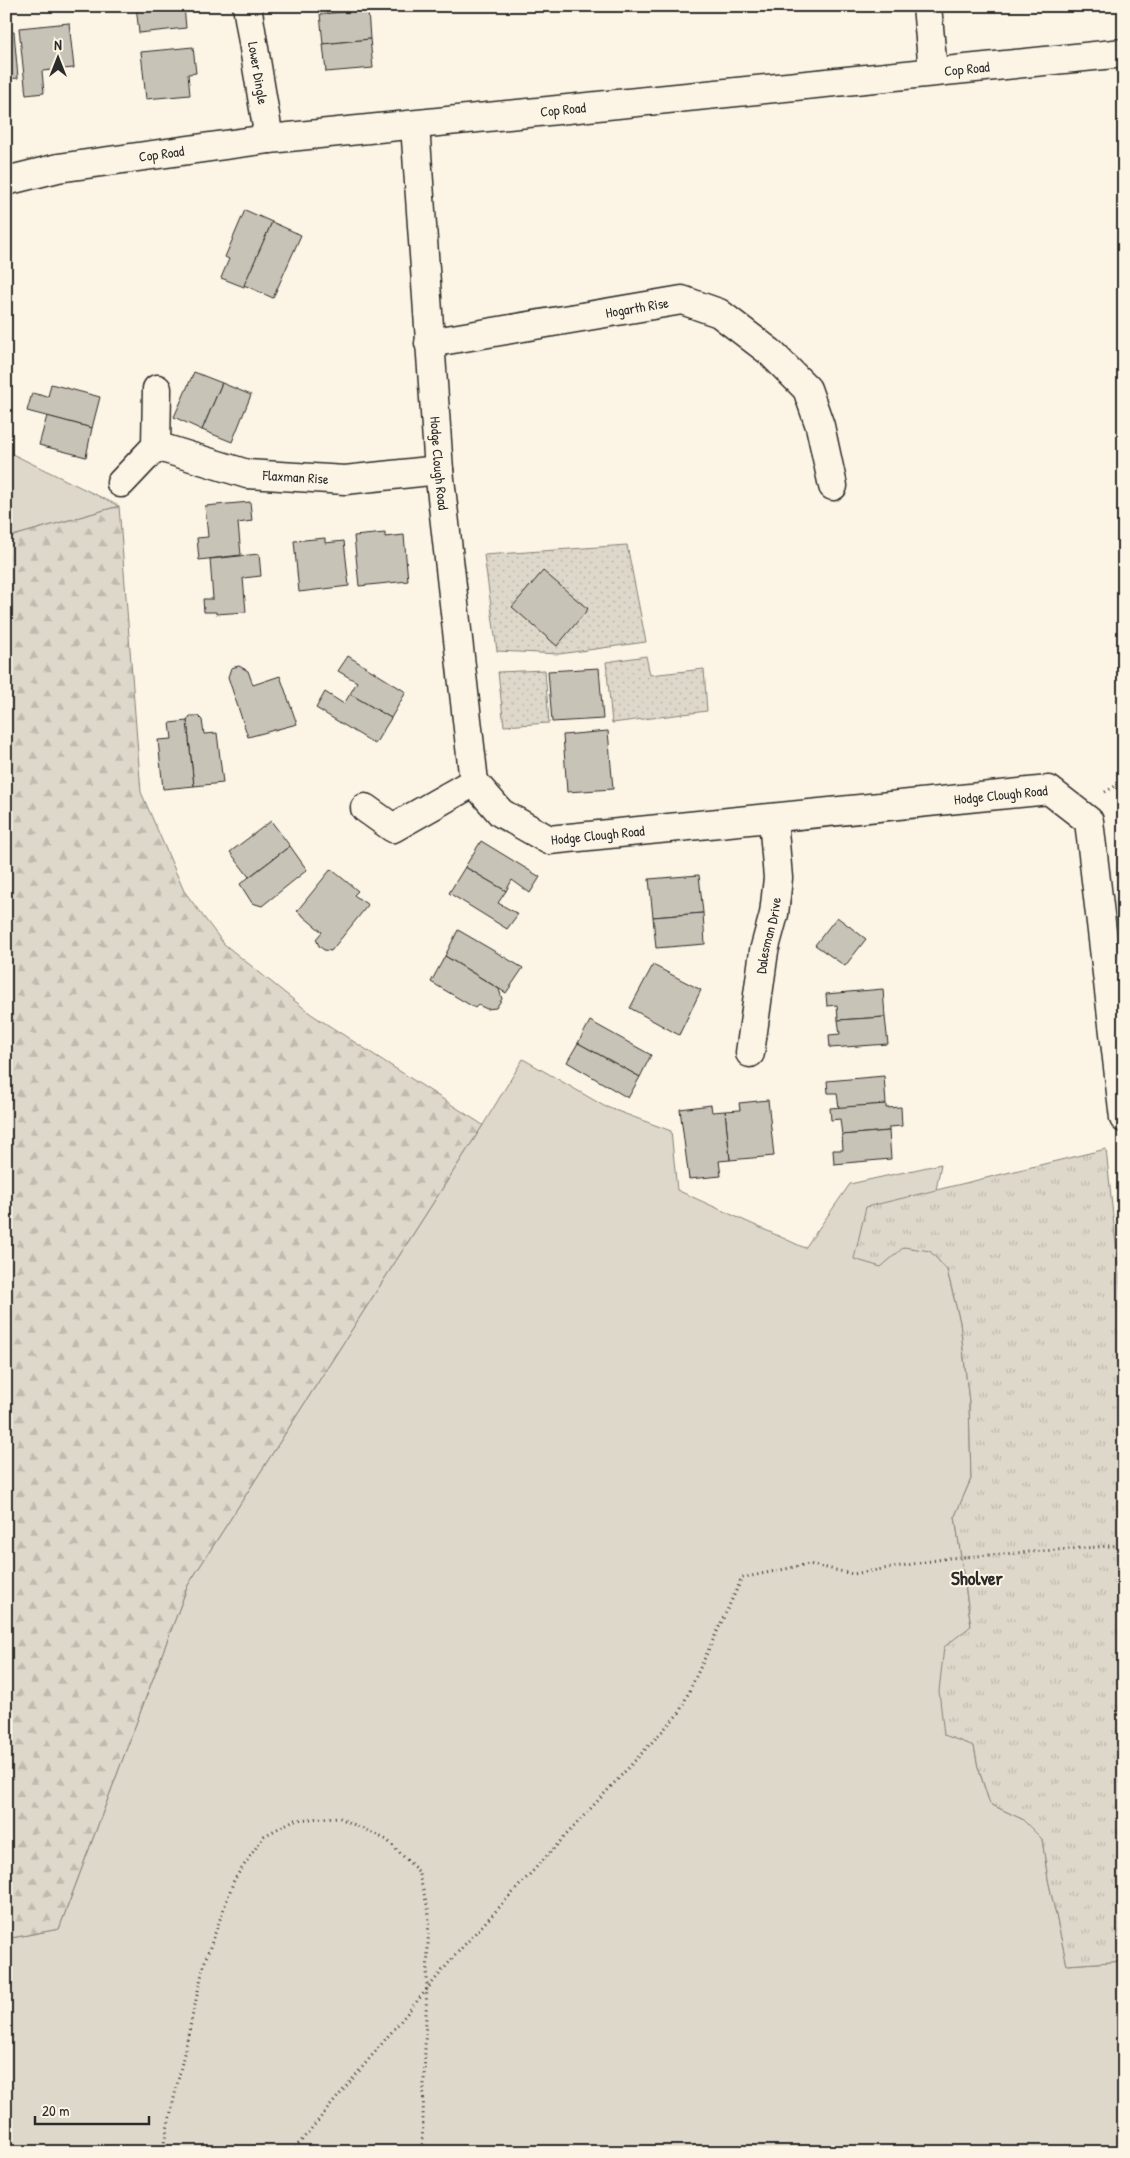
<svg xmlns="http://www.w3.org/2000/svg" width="1130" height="2158" viewBox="0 0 1130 2158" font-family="'Patrick Hand',sans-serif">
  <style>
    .grass { fill: #ded8ca; stroke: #84827a }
    .forest { fill: url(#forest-firs); stroke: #84827a }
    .park { fill: url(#park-tufts); stroke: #84827a }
    .garden { fill: url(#garden-dots); stroke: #84827a }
    .building { fill: #c8c3b7; stroke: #2b2b2b }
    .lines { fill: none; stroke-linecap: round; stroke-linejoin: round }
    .street-casing { stroke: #2b2b2b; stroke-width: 31 }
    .secondary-casing { stroke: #2b2b2b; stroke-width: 31 }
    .path { stroke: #2b2b2b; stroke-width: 3; stroke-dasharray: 1 4; stroke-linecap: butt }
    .street { stroke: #fcf5e5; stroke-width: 28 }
    .secondary { stroke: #fcf5e5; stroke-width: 28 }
    .labels { text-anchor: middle; stroke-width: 4; stroke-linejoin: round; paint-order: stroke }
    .street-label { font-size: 14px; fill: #2b2b2b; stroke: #fcf5e5 }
    .district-label { font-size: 19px; font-weight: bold; fill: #2b2b2b; stroke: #fcf5e5 }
  </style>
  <defs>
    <pattern id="forest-firs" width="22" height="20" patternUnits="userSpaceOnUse" patternTransform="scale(1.25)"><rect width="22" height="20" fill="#ded8ca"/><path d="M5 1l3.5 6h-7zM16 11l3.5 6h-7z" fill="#bfbaae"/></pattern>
    <pattern id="park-tufts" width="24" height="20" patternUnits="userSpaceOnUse" patternTransform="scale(1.25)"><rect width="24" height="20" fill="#ded8ca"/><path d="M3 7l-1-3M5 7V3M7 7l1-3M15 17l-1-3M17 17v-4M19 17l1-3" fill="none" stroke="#bfbaae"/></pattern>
    <pattern id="garden-dots" width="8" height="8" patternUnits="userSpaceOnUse" patternTransform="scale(1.25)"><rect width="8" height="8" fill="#ded8ca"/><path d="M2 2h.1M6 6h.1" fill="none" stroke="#bfbaae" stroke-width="1.8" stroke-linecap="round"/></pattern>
  </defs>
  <rect width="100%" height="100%" fill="#fcf5e5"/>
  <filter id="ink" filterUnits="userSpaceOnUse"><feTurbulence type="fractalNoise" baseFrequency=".02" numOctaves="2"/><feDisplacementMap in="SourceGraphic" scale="10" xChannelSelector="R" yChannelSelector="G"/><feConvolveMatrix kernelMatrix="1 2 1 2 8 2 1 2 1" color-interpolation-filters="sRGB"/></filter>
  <g filter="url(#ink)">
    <!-- grass -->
    <g class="grass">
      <path d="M6,451L119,506L6,538Z"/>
      <path d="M523,1059L604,1106L671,1131L677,1190L805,1248L850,1184L941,1164L936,1190L930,1251L947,1270L960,1322L969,1402L971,1479L955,1516L971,1626L974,1746L978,1767L990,1804L1022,1819L1042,1839L1048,1879L1067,1965L1124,1961V2152H6V1939L59,1929L188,1585L483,1125Z"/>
    </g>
    <!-- forest -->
    <path class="forest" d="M119,506L141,792L184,891L224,944L311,1014L483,1125L188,1585L59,1929L6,1939V538Z"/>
    <!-- park -->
    <path class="park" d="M1106,1149L1124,1320V1961L1067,1965L1048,1879L1042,1839L1022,1819L990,1804L978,1767L974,1746L944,1735L939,1691L944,1647L971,1626L955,1516L971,1479L969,1402L960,1322L947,1270L930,1251L904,1247L881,1267L854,1259L866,1207Z"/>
    <!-- garden -->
    <g class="garden">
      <path d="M627,545L646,642L559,654L497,651L484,555Z"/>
      <path d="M646,656L650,675L704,669L707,711L612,723L606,662Z"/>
      <path d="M545,670L549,723L504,726L498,672Z"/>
    </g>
    <!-- building -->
    <g class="building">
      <path d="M136,6H184L186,28L139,33Z"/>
      <path d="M368,10L370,39L323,44L320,14Z"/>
      <path d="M69,23L74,68L42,71L44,93L26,95L19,28Z"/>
      <path d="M6,32H14L18,78L6,79Z"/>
      <path d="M370,39L373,68L326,72L323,44Z"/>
      <path d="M193,47L196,73L188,74L190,95L146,99L141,52Z"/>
      <path d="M245,210L272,222L244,287L221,278L229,259L225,257Z"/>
      <path d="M272,222L301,235L273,298L244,285Z"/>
      <path d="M194,372L222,383L202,430L174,417Z"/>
      <path d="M222,383L251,395L232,442L202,430Z"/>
      <path d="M51,384L100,397L92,428L27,411L32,393L48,397Z"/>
      <path d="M47,416L92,428L86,457L39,445Z"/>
      <path d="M250,502L252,521L238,523L241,555L199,560L197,538L208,537L205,506Z"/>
      <path d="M385,533V537L404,535L408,581L359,586L354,536Z"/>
      <path d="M325,538V543L344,541L349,586L299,592L294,541Z"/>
      <path d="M259,554L261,576L243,578L246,612L216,614V612H204L203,599H213L210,559Z"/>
      <path d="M543,571L588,609L557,646L512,607Z"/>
      <path d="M348,656L406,692L391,718L350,694L357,682L338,671Z"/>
      <path d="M239,666L248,671L253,685L280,676L297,724L248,737L228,677L231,668Z"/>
      <path d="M599,668L603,719L552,722L548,671Z"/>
      <path d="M325,692L344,704L350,694L391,718L375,744L316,708Z"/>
      <path d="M190,716H198L202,720L204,734L217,733L223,783L194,786L187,721Z"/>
      <path d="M187,721L194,786L163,789L158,740L172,739L170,723Z"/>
      <path d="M608,731L613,789L567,792L563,735Z"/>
      <path d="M271,821L290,846L249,877L230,852Z"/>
      <path d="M481,841L540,877L530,893L512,880L506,891L465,867Z"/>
      <path d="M290,846L307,870L262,906L252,903L240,884Z"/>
      <path d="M465,867L506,891L498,903L518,914L507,929L449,893Z"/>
      <path d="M331,869L358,891L354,895L368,905L331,951L324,950L319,946L316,939L322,932L297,911Z"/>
      <path d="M699,875L703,913L653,917L649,879Z"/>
      <path d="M703,913L705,944L656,948L653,917Z"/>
      <path d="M837,917L866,939L845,966L815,945Z"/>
      <path d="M458,930L523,968L506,993L445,956Z"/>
      <path d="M445,956L499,989L502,999L496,1008L487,1009L478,1005L475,1008L431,982Z"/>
      <path d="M653,965L701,990L679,1035L630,1008Z"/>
      <path d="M883,989L885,1017L838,1020L837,1005L827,1006L826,994Z"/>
      <path d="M885,1017L888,1044L830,1048L829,1035L840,1034L838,1020Z"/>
      <path d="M590,1021L651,1055L640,1077L578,1043Z"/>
      <path d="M578,1043L640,1077L628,1098L567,1062Z"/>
      <path d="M884,1076L886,1104L839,1108L837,1093H828L827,1081Z"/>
      <path d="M768,1100L774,1156L730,1160L725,1111L740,1110L739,1103Z"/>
      <path d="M886,1104V1108L901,1107L902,1126L889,1127V1131L842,1135L840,1119L831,1120L830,1108Z"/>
      <path d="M711,1105L712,1112L725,1111L730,1160L719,1161L721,1176L689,1179L680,1109Z"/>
      <path d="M889,1131L891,1159L834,1164L833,1150H843L842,1135Z"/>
    </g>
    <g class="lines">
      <!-- street casing -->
      <g class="street-casing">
        <g id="street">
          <path id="s1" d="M247,6L269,139"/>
          <path d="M927,6L933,71"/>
          <path id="s2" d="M415,125L439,470L474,782L501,813L549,840L1049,790L1089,821L1124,1118"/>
          <path id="s3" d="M429,343L682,300L719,313L770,352L807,389L820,426L833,486"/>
          <path id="s4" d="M156,446L247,474L345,480L439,470"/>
          <path d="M121,483L156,446L157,389"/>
          <path d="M365,808L393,828L474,782"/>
          <path id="s5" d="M750,1053L764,951L774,914L778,878L773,819"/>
        </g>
      </g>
      <!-- secondary casing -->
      <g class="secondary-casing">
        <g id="secondary">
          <path id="s6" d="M6,181L58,168L269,139L1124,53"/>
        </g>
      </g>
      <!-- path -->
      <g class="path">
        <path d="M1105,792L1124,781"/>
        <path d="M162,2152L204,1964L234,1880L264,1836L294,1820L338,1817L387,1840L418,1871L429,1912L422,2152"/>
        <path d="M292,2152L457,1953L679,1713L742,1578L809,1564L853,1574L949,1558L1124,1545"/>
      </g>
      <!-- street -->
      <use href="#street" class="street"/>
      <!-- secondary -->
      <use href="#secondary" class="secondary"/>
    </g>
  </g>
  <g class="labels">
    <!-- street labels -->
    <g class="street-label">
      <text dy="5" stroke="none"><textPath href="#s6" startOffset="968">Cop Road</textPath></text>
      <text dy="5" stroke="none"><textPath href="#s1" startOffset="68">Lower Dingle</textPath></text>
      <text dy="5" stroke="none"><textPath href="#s6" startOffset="562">Cop Road</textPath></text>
      <text dy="5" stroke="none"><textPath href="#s6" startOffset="158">Cop Road</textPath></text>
      <text dy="5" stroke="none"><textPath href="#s3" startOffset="211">Hogarth Rise</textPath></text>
      <text dy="5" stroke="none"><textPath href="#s2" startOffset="339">Hodge Clough Road</textPath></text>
      <text dy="5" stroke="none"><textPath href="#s4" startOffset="144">Flaxman Rise</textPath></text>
      <text dy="5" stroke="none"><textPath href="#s2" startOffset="1210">Hodge Clough Road</textPath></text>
      <text dy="5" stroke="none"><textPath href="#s2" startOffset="805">Hodge Clough Road</textPath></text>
      <text dy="5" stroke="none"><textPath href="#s5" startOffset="119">Dalesman Drive</textPath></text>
    </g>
    <!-- district labels -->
    <g class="district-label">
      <text x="977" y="1585">Sholver</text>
    </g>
  </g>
  <!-- margin -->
  <rect width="1130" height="2158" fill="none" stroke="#fcf5e5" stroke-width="25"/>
  <rect x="12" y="12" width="1105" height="2133" fill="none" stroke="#2b2b2b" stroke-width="2" filter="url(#ink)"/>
  <!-- north arrow -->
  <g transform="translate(58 58)" stroke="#fcf5e5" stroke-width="4" paint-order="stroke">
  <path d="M0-4L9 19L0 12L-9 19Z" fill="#2b2b2b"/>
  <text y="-8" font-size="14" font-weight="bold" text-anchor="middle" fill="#2b2b2b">N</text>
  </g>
  <!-- scale -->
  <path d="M35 2116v8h114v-8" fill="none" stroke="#2b2b2b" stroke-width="2.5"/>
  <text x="42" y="2116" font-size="15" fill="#2b2b2b" stroke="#fcf5e5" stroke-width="4" paint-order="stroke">20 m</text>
</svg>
